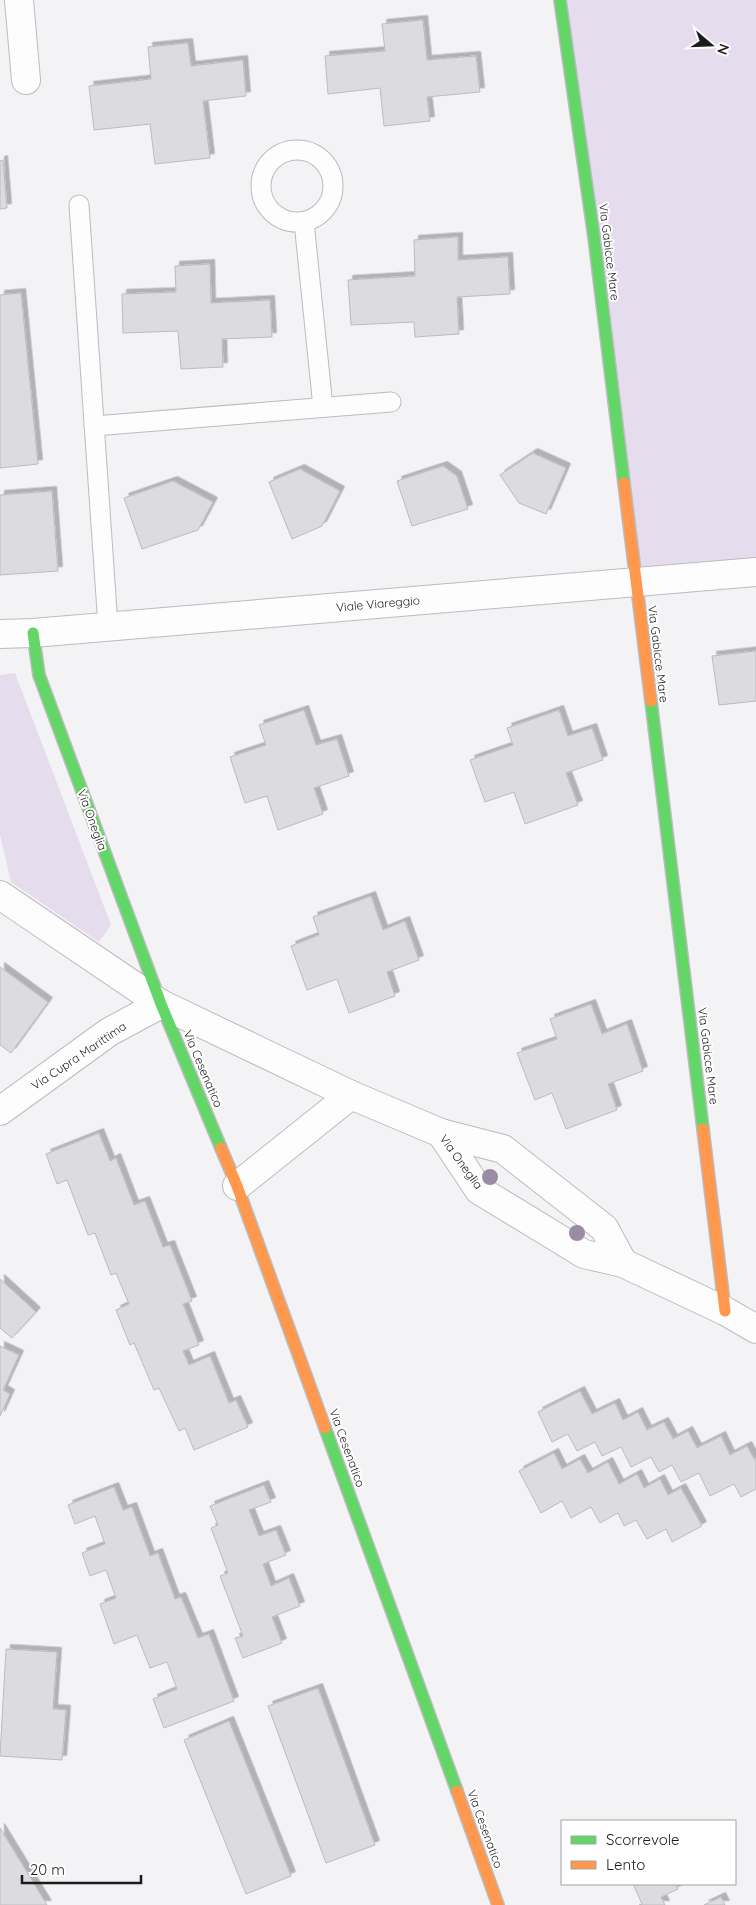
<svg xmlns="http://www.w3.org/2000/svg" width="756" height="1905" viewBox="0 0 756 1905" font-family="Quicksand,sans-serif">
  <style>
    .green { fill: #e5dded }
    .building { fill: #dcdbdd; stroke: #bcbbbd; filter: url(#shadow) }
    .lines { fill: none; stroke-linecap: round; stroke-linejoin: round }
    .lane-casing { stroke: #bcbbbd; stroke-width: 21 }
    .street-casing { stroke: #bcbbbd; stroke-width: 30 }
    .fast-casing { stroke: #bcbbbd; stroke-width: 14 }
    .slow-casing { stroke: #bcbbbd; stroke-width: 14 }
    .lane { stroke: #fdfdfe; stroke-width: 19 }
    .street { stroke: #fdfdfe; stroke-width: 28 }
    .fast { stroke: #63d668; stroke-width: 11 }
    .slow { stroke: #ff974d; stroke-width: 11 }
    .tree { fill: #998ca4 }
    .labels { text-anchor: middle; stroke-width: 4; stroke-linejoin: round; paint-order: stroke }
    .street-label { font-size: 12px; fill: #1b1a1c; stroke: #fff }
  </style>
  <defs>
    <filter id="shadow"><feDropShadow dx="4.5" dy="-4.5" stdDeviation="0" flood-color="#0004"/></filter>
  </defs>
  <rect width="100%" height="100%" fill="#f3f2f5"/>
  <!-- green -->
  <g class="green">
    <path d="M563,0H756V572L636,582Z"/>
    <path d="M15,673L111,925L99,942L11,882L0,834V675Z"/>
  </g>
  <!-- building -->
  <g class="building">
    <path d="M423,20L427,60L476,56L480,92L427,97L430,121L384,126L380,88L328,94L325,56L385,51L382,24Z"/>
    <path d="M188,43L191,66L243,60L246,96L203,101L210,158L155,164L150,124L94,130L89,86L151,79L148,47Z"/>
    <path d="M3,160L7,208L0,209V161Z"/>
    <path d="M458,237V260L508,257L510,294L457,297L459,334L415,337L414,322L351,325L348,280L415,276L414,240Z"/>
    <path d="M210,264L211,303L270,300L272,337L222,339L223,367L181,369L178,331L123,333L122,294L176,292L175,266Z"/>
    <path d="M21,293L38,464L0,468V295Z"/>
    <path d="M533,453L566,468L546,514L519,503L500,475Z"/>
    <path d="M443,466L457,476L468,509L412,526L397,481Z"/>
    <path d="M300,469L340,491L322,526L292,539L269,482Z"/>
    <path d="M173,481L213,502L198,530L142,549L124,498Z"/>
    <path d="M52,491L58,571L0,575V495Z"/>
    <path d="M756,651V701L719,705L712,656Z"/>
    <path d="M304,710L316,745L337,739L349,776L314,788L323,814L278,830L267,796L245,803L230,757L266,745L259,725Z"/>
    <path d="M559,710L568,736L592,728L603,760L566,773L578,805L525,824L514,792L485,802L470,760L513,745L507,728Z"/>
    <path d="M371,896L383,930L405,921L419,960L387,972L395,996L349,1013L337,979L307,990L291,946L319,935L313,917Z"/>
    <path d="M0,967L48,1002L11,1053L0,1045Z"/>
    <path d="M591,1004L602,1034L627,1024L643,1071L608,1084L617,1110L566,1129L552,1093L535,1100L517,1053L557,1039L550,1019Z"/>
    <path d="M99,1133L110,1161L116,1158L134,1205L145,1201L163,1247L170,1245L192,1301L183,1304L199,1345L183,1351L189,1365L210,1356L229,1403L236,1400L248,1427L194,1450L185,1428L179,1431L159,1388L154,1390L134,1343L130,1345L116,1310L129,1304L116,1273L111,1275L95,1233L88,1235L67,1180L57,1184L46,1154Z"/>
    <path d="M0,1279L36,1312L12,1338L0,1328Z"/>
    <path d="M0,1346L19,1355L3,1390L10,1394L0,1416Z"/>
    <path d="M580,1391L592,1414L615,1403L623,1420L638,1412L647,1430L664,1422L673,1439L688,1431L697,1448L721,1436L730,1455L747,1446L754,1459L756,1458V1489L741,1497L734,1484L710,1496L699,1473L681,1482L672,1465L659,1472L651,1457L631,1467L621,1447L602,1456L595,1442L577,1451L568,1434L552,1442L538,1412Z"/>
    <path d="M554,1453L562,1469L580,1459L588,1473L608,1462L619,1484L637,1474L644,1488L660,1479L668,1495L681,1488L702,1526L672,1542L666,1529L647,1539L636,1520L624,1526L618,1513L600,1523L591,1507L571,1518L562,1501L541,1513L519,1471Z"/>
    <path d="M264,1485L271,1502L249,1510L259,1536L276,1530L286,1555L263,1564L271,1586L289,1578L300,1606L272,1617L282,1643L243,1658L235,1638L243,1636L220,1576L228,1573L211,1528L218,1525L210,1506Z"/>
    <path d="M114,1487L123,1510L132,1507L150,1556L158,1553L175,1599L181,1597L198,1638L209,1634L234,1701L164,1728L153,1699L177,1689L167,1662L150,1668L137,1635L114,1644L100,1604L116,1598L106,1570L90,1576L82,1553L105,1544L95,1516L75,1524L68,1505Z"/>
    <path d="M6,1649L57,1652L53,1709L66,1710L62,1760L0,1756Z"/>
    <path d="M318,1688L375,1845L326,1863L268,1706Z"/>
    <path d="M229,1721L291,1876L246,1894L184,1740Z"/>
    <path d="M0,1828L47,1905H0Z"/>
    <path d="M633,1884H676L678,1889L661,1897L665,1905H639L642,1904Z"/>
    <path d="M721,1897L725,1905H704Z"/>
  </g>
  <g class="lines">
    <!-- lane casing -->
    <g class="lane-casing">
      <g id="lane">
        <circle cx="297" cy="186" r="36"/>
        <path d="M79,205L108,626"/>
        <path d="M304,222L323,407"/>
        <path d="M94,426L391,402"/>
      </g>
    </g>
    <!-- street casing -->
    <g class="street-casing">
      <g id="street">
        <path d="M19,0L26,80"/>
        <path d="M0,634L33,633L756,572"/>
        <path d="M0,895L161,1004L351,1095L441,1133L503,1149L604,1228L623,1263"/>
        <path d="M0,1111L109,1032L161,1004"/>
        <path d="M441,1133L479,1190L584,1254L623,1263L725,1311L756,1329"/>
        <path d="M237,1186L351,1095"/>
      </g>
    </g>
    <!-- fast casing -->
    <g class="fast-casing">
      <g id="fast">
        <path d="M560,0L594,237L624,483"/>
        <path d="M33,633L39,675L161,1004L221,1148"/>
        <path d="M651,701L703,1129"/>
        <path d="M325,1428L457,1791"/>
      </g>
    </g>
    <!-- slow casing -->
    <g class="slow-casing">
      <g id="slow">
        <path d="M624,483L651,701"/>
        <path d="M703,1129L725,1311"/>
        <path d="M221,1148L237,1186L325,1428"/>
        <path d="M457,1791L498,1905"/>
      </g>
    </g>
    <!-- lane -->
    <use href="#lane" class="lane"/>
    <!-- street -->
    <use href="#street" class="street"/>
    <!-- fast -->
    <use href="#fast" class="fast"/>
    <!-- slow -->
    <use href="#slow" class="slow"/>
  </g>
  <!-- trees -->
  <g class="tree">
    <circle cx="490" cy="1177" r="8"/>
    <circle cx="577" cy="1233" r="8"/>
  </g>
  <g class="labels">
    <!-- street labels -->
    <g class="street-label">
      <text transform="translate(609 252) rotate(83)" y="4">Via Gabicce Mare</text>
      <text transform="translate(378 604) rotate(-5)" y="4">Viale Viareggio</text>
      <text transform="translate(658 654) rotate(83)" y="4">Via Gabicce Mare</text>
      <text transform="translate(92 820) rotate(70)" y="4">Via Oneglia</text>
      <text transform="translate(79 1056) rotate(-34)" y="4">Via Cupra Marittima</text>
      <text transform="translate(708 1056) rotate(83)" y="4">Via Gabicce Mare</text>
      <text transform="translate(203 1069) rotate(67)" y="4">Via Cesenatico</text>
      <text transform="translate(461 1162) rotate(54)" y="4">Via Oneglia</text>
      <text transform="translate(347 1448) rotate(70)" y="4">Via Cesenatico</text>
      <text transform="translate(485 1829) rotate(70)" y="4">Via Cesenatico</text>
    </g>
  </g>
  <!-- legend -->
  <rect x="561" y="1820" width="175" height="65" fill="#ffffff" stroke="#a4a3a4"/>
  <rect x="571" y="1836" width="25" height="8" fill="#63d668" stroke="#a4a3a4"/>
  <text x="606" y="1845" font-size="15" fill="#1b1a1c">Scorrevole</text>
  <rect x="571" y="1861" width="25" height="8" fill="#ff974d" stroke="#a4a3a4"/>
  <text x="606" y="1870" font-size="15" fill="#1b1a1c">Lento</text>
  <!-- north arrow -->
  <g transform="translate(711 45) rotate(109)" stroke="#ffffff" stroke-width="4" paint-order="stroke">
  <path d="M0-4L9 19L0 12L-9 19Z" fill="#1b1a1c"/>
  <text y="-8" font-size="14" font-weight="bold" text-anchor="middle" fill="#1b1a1c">N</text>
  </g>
  <!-- scale -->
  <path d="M22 1875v8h119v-8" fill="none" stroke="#1b1a1c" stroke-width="2.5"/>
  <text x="30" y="1875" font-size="15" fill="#1b1a1c" stroke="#ffffff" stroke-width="4" paint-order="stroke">20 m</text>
</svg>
